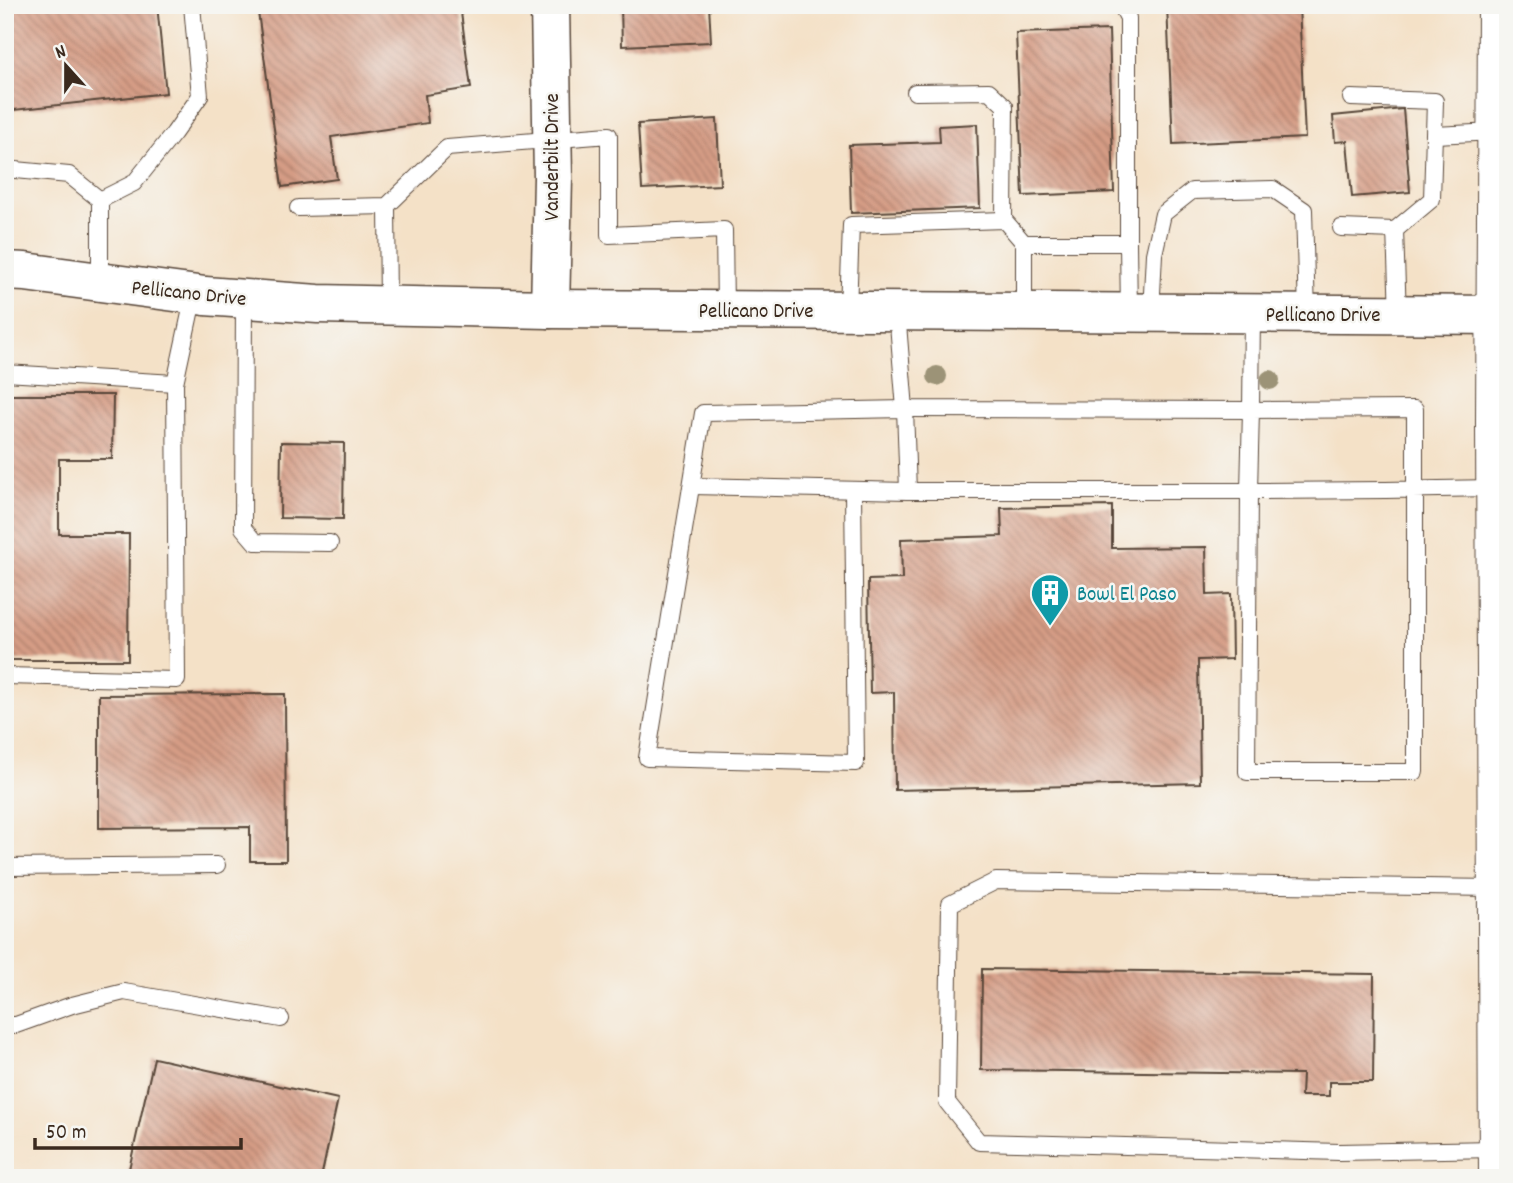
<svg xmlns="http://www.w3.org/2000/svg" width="1513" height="1183" viewBox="0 0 1513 1183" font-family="Dekko,sans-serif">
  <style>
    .building { fill: url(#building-back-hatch) }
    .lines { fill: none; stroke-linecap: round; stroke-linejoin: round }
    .service-casing { stroke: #574537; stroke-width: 18 }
    .minor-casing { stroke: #574537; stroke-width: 34 }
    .tertiary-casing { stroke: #574537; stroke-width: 41 }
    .service { stroke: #fff; stroke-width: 16 }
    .minor { stroke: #fff; stroke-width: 32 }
    .tertiary { stroke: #fff; stroke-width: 38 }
    .tree { fill: #9c9377 }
    .labels { text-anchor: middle; stroke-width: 5; stroke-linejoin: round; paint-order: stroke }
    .street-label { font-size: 21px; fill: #3b2a1e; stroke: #f6f6f2 }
    .culture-label { font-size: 21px; fill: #0d838f; stroke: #f6f6f2; text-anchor: start }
  </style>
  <defs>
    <pattern id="building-back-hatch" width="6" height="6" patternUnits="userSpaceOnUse" patternTransform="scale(1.75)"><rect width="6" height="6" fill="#d59c85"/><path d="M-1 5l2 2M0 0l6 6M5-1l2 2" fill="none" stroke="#ae7f6c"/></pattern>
  </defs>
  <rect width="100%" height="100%" fill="#f6f6f2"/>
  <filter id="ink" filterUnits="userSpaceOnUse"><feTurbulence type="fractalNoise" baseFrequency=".0143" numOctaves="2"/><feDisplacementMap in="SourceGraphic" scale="14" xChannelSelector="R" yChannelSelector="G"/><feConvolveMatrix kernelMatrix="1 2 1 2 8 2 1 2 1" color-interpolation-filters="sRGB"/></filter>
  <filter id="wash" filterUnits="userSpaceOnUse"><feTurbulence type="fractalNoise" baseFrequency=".00686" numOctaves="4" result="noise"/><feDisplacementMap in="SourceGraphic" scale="28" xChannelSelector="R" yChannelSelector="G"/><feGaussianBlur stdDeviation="1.57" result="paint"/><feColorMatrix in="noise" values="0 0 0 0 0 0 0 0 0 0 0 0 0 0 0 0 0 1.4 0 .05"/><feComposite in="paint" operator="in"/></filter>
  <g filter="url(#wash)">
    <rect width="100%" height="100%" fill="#f4e1c7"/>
    <g id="blocks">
      <!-- building -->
      <g class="building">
        <path d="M5,5H157L166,93L5,111Z"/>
        <path d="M257,5H460L471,88L425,95L428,123L331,137L337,179L282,187Z"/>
        <path d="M621,5H709L711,42L622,46Z"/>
        <path d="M1167,5H1299L1305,138L1173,144Z"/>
        <path d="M1109,30L1114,192L1023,196L1016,33Z"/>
        <path d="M1403,109L1410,192L1352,197L1347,141L1335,142L1333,116Z"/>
        <path d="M717,119L720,185L642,189L638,124Z"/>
        <path d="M977,124L980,208L851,213L849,145L940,142L939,126Z"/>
        <path d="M5,395H113L112,459H59V534H129L128,660H5Z"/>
        <path d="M281,442L344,443L343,519L280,518Z"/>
        <path d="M1112,506V548L1206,547L1207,595L1231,594L1232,659L1198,660L1200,783L895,790L894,692L870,693L868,580L902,579L901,539L1002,536L1001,508Z"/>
        <path d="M285,694L286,861H250V827L99,828V695Z"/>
        <path d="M982,969L1374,974L1373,1082H1329V1096H1301L1302,1074L981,1070Z"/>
        <path d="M154,1058L338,1099L321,1178H127Z"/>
      </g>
    </g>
  </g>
  <g filter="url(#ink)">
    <use href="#blocks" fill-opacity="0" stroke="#574537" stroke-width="2"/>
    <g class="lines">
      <!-- service casing -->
      <g class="service-casing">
        <g id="service">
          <path d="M1121,5L1128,18V243"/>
          <path d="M915,92L989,91L1005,106L1004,220"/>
          <path d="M1351,98L1435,101L1432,199L1395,230"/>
          <path d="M1435,135L1494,132"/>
          <path d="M5,169L69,175L100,200V282"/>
          <path d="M100,200L134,183L174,133L200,96L192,5"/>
          <path d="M387,206L388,305"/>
          <path d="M298,208L387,206L447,148L609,135V235L724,230L725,310"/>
          <path d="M1341,228L1395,230L1398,315"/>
          <path d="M244,299L243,528L255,542L330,543"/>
          <path d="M848,311L851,225L1004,220L1024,243H1128L1129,313"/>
          <path d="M897,312L905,409L1251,410L1252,314"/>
          <path d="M1024,312V243"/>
          <path d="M1151,313L1154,254L1163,214L1192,191L1273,189L1304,210L1307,314"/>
          <path d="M5,373L175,383L194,295"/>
          <path d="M692,486L908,491"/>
          <path d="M853,491L856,763L647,758L703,413L905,409L908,491H1249L1247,772H1415V409L1251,410L1249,491C1330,491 1411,490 1492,488"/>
          <path d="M5,676L177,680L175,383"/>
          <path d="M5,867L217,865"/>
          <path d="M1494,888L996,881L950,904L947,1102L979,1142L1339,1152L1495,1149"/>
          <path d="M5,1025H16L72,1005L124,992L281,1019"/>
        </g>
      </g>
      <!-- minor casing -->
      <g class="minor-casing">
        <path id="minor" d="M1494,5L1492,421L1495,1178"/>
      </g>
      <!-- tertiary casing -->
      <g class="tertiary-casing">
        <g id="tertiary">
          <path d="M5,271L25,272L205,296L318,304L550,309L1508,315"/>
          <path d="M550,309L553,178L550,5"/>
        </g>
      </g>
      <!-- service -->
      <use href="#service" class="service"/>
      <!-- minor -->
      <use href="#minor" class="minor"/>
      <!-- tertiary -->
      <use href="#tertiary" class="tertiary"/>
    </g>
    <!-- trees -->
    <g class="tree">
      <circle cx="937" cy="376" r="10"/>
      <circle cx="1270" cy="380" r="10"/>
    </g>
  </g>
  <!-- icons -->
  <defs>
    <g id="building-pin" transform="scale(2.0125)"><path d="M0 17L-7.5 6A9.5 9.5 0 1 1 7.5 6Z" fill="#0f9aa8" stroke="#f6f6f2"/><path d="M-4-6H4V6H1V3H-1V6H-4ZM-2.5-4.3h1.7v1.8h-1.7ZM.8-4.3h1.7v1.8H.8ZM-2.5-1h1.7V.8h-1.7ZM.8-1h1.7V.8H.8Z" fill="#fff"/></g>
  </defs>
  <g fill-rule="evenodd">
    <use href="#building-pin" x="1050" y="593"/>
  </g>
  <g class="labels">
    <!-- street labels -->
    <g class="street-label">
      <text transform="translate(551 157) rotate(-90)" y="7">Vanderbilt Drive</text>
      <text transform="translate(189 292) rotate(6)" y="7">Pellicano Drive</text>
      <text x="756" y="317">Pellicano Drive</text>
      <text x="1323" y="321">Pellicano Drive</text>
    </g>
    <!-- culture labels -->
    <g class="culture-label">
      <text x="1077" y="600">Bowl El Paso</text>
    </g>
  </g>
  <!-- margin -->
  <rect width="1513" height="1183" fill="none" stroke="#f6f6f2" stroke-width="28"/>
  <!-- north arrow -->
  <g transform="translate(66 66) rotate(339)" stroke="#f6f6f2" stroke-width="5" paint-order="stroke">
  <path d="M0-5L12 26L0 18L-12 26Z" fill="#3b2a1e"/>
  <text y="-10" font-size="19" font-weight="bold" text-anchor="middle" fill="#3b2a1e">N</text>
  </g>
  <!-- scale -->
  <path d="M35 1138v10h206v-10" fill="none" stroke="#3b2a1e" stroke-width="3.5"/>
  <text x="46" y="1138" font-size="21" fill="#3b2a1e" stroke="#f6f6f2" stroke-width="5" paint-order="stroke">50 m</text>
</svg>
